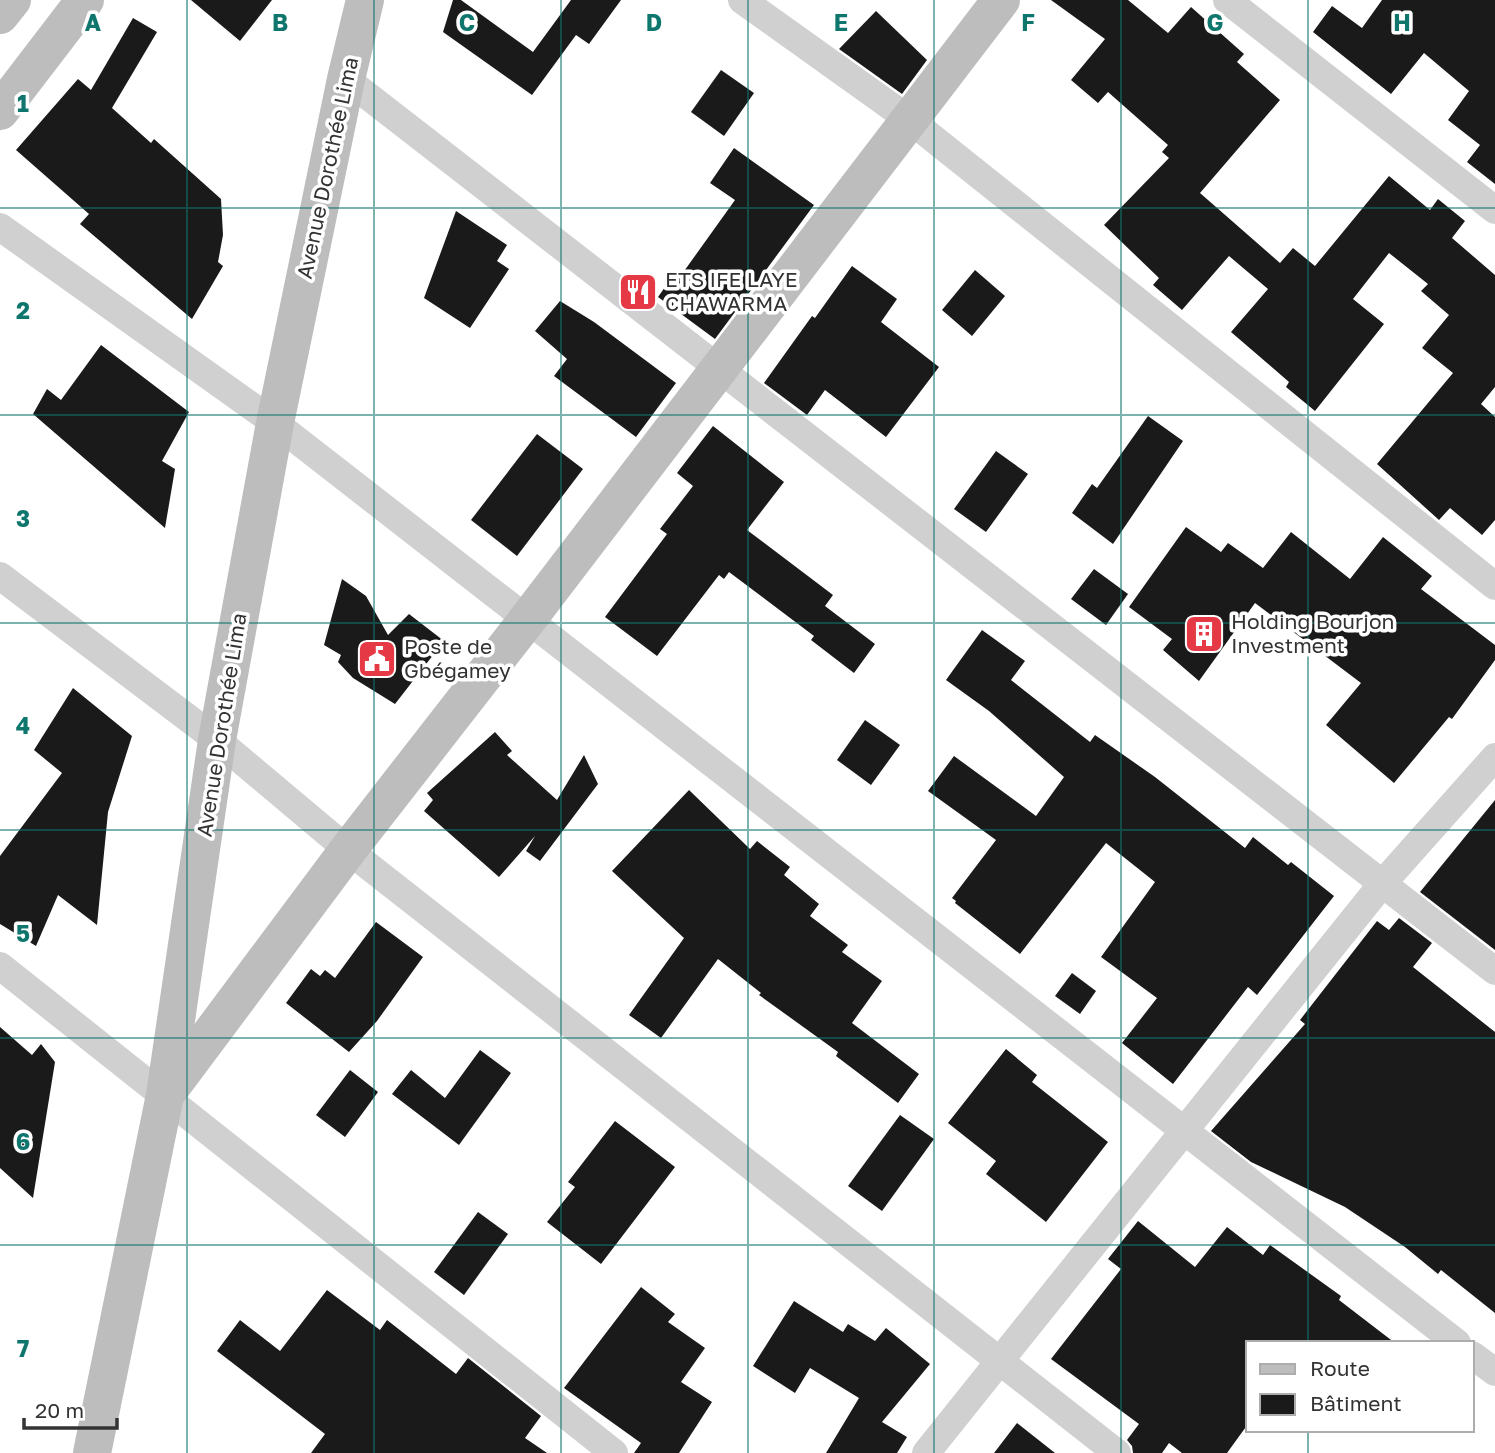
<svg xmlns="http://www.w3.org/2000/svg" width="1495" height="1453" viewBox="0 0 1495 1453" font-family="'Golos Text',sans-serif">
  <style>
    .building { fill: #1a1a1a }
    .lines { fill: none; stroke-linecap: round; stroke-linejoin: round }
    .street { stroke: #d0d0d0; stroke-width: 28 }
    .secondary { stroke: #bdbdbd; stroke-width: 38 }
    .grid { fill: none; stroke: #0f766e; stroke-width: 2; stroke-opacity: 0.55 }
    .labels { text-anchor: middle; stroke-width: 7; stroke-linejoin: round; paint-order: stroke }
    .street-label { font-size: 21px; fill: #333; stroke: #fff }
    .poi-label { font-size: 21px; fill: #333; stroke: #fff; text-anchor: start }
    .grid-label { font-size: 23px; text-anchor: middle; font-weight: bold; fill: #0f766e; stroke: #fff; stroke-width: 7; stroke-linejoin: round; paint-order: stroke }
  </style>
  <rect width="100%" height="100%" fill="#fff"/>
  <!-- building -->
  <g class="building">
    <path d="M191,0H272L240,41Z"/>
    <path d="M453,0H461L533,52L571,0H621L589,44L576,35L532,95L443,32Z"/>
    <path d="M1051,0H1128L1168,33L1191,7L1244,54L1237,62L1280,100L1200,193L1280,263L1293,248L1315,266L1389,176L1430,210L1438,199L1465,221L1452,238L1495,275V387L1481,404L1495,417V520L1482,535L1450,508L1439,520L1377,464L1453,373L1422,348L1449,315L1421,291L1428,284L1389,253L1353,299L1384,324L1315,411L1286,387L1289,382L1231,332L1268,289L1229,256L1182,310L1153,285L1159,278L1104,225L1169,158L1162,152L1168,145L1108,92L1098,103L1071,80L1105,39Z"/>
    <path d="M1382,0H1495V184L1467,162L1480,145L1448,120L1469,91L1424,53L1391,94L1313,32L1332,6L1362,28Z"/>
    <path d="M876,11L927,60L902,94L839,49Z"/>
    <path d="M133,18L157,32L112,108L151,143L154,139L221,199L223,235L218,262L223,266L192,319L80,224L89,214L16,150L78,79L91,90Z"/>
    <path d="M721,70L754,93L724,136L691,112Z"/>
    <path d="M734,148L814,205L715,339L658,297L677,270L682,274L735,200L710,183Z"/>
    <path d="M456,211L507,245L497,261L509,269L470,328L424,298Z"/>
    <path d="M852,266L897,299L881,322L939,367L886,437L825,390L807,415L764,383L812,316L815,318Z"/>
    <path d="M975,270L1005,296L972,336L942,310Z"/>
    <path d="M560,301L594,322L676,383L636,437L554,376L567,359L535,331Z"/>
    <path d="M101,345L189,412L162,461L175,469L165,528L33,414L47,389L61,400Z"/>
    <path d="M1148,416L1183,441L1113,544L1072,513L1092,484L1097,488Z"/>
    <path d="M713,426L784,482L747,530L833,595L825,606L875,644L854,673L811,640L814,636L729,572L724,579L719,575L657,656L605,617L667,534L660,529L693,486L677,473Z"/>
    <path d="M537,434L583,469L517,556L471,520Z"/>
    <path d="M996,451L1028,474L986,532L954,509Z"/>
    <path d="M1186,527L1221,552L1228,543L1263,568L1291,532L1350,579L1383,537L1432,576L1421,589L1495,645V660L1452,719L1449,717L1394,783L1326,725L1361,683L1255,603L1199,681L1163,650L1172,639L1129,607Z"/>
    <path d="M1094,569L1128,594L1106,625L1071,599Z"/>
    <path d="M342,579L366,596L388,635L409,614L444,641L395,704L353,678L338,662L341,655L324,645Z"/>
    <path d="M982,630L1025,661L1011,680L1090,742L1095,735L1155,777L1245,848L1253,837L1288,865L1291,862L1334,896L1257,995L1248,987L1173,1084L1122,1043L1157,998L1101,957L1155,882L1106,843L1020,954L955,903L956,901L952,898L996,840L928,791L954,756L1036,816L1064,777L989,711L946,680Z"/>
    <path d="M73,688L132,736L108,812L97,925L58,895L36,946L0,924V856L62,773L34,750Z"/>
    <path d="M865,720L900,745L871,785L837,760Z"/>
    <path d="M495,732L512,751L507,755L557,800L584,755L598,784L540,861L526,851L535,836L499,877L424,811L433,800L427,793Z"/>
    <path d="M689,790L750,849L757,841L790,867L784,875L819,904L810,916L848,945L842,952L882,981L852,1023L919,1074L898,1103L836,1056L838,1052L759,995L761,993L718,959L661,1038L629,1015L684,938L612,871Z"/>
    <path d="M1495,800V950L1420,892Z"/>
    <path d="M1399,918L1432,943L1413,967L1495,1032V1313L1441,1270L1438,1274L1405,1247L1345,1207L1251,1162L1211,1131L1305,1024L1300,1020L1377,921L1389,930Z"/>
    <path d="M376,922L423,957L377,1021L349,1052L286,1003L311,969L320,976L325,970L335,978Z"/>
    <path d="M1072,973L1096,991L1080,1014L1055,996Z"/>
    <path d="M0,1027L32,1055L41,1044L55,1062L33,1198L0,1168Z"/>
    <path d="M1006,1049L1037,1075L1032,1082L1108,1142L1046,1222L986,1174L996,1161L948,1123Z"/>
    <path d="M480,1050L511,1073L459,1145L392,1094L411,1070L445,1098Z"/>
    <path d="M350,1070L378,1092L345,1137L316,1115Z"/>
    <path d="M900,1115L934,1139L882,1211L848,1186Z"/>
    <path d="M615,1121L675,1167L601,1264L547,1222L575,1187L568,1182Z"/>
    <path d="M478,1212L508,1234L464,1295L434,1272Z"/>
    <path d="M1138,1221L1195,1267L1227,1227L1263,1255L1270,1245L1341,1296L1339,1300L1395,1343H1248V1424L1227,1453H1182L1169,1443L1162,1453H1133L1132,1446L1127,1440L1139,1424L1051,1359L1121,1269L1108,1259Z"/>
    <path d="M641,1287L675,1314L668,1322L705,1348L681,1382L712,1402L679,1453H634L641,1443L564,1388Z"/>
    <path d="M327,1290L380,1330L387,1320L456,1374L468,1358L541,1416L525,1438L547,1453H311L325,1434L217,1351L240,1320L280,1351Z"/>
    <path d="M794,1301L843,1332L848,1324L875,1341L886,1328L930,1364L882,1422L907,1437L897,1453H826L859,1398L810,1368L795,1393L753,1366Z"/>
    <path d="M1017,1423L1055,1453H994Z"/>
  </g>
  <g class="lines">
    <!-- street -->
    <g class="street">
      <path d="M742,0L910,120L1495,586"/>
      <path d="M1227,0L1495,210"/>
      <path d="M346,79L1495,971"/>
      <path d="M0,227L275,423L1457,1343"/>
      <path d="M0,576L217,740L348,850L1117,1453"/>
      <path d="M0,966L614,1453"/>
      <path d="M1472,1355L1495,1372"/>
      <path d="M926,1453L1382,884L1495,757"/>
    </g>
    <!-- secondary -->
    <g class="secondary">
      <path d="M0,15L12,0"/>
      <path d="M0,111L85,0"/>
      <path d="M169,1090L348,850L527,620L1001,0"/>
      <path d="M92,1453L165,1095L217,740L275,423L346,79L365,0"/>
    </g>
  </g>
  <!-- grid -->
  <path class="grid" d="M187,0V1453M374,0V1453M561,0V1453M748,0V1453M934,0V1453M1121,0V1453M1308,0V1343M0,208H1495M0,415H1495M0,623H1495M0,830H1495M0,1038H1495M0,1245H1495M1308,1430V1453"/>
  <!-- icons -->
  <defs>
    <g id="restaurant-square" transform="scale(2.0125)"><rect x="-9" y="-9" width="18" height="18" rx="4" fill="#e63946" stroke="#fff"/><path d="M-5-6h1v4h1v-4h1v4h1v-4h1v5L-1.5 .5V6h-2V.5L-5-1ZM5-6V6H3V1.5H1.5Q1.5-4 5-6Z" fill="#fff"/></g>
    <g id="building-square" transform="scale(2.0125)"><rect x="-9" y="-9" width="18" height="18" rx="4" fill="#e63946" stroke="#fff"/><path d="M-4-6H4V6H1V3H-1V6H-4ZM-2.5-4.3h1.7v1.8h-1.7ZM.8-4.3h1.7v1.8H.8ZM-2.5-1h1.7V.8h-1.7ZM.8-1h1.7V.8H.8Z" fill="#fff"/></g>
    <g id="civic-square" transform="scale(2.0125)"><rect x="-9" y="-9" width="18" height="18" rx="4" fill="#e63946" stroke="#fff"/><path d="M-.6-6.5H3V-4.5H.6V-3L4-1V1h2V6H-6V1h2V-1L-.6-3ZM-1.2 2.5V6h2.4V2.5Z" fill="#fff"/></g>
  </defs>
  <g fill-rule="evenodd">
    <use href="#restaurant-square" x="638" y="292"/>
    <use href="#building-square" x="1204" y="634"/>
    <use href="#civic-square" x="377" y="659"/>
  </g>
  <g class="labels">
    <!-- street labels -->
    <g class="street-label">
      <text transform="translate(328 168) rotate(-78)" y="7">Avenue Dorothée Lima</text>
      <text transform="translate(222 725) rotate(-81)" y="7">Avenue Dorothée Lima</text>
    </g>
    <!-- poi labels -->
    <g class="poi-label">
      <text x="665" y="287">ETS IFE LAYE<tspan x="665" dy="24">CHAWARMA</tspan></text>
      <text x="1231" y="629">Holding Bourjon<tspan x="1231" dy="24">Investment</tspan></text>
      <text x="404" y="654">Poste de<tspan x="404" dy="24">Gbégamey</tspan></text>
    </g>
  </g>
  <g class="grid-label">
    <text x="93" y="31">A</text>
    <text x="280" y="31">B</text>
    <text x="467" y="31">C</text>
    <text x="654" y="31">D</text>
    <text x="841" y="31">E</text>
    <text x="1028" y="31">F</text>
    <text x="1215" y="31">G</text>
    <text x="1402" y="31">H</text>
    <text x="23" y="112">1</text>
    <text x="23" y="319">2</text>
    <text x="23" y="527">3</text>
    <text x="23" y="734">4</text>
    <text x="23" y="942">5</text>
    <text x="23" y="1150">6</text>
    <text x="23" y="1357">7</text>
  </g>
  <!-- legend -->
  <rect x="1246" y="1341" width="228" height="91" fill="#ffffff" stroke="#adadad" stroke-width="2"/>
  <rect x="1260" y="1364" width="35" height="10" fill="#bdbdbd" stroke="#adadad" stroke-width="2"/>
  <text x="1310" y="1376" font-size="21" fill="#333333">Route</text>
  <rect x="1260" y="1394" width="35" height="21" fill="#1a1a1a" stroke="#adadad" stroke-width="2"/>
  <text x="1310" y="1411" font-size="21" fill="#333333">Bâtiment</text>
  <!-- scale -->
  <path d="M24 1418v10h93v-10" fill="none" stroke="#333333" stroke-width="3.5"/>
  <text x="35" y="1418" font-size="21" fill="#333333" stroke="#ffffff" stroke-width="5" paint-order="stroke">20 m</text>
</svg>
